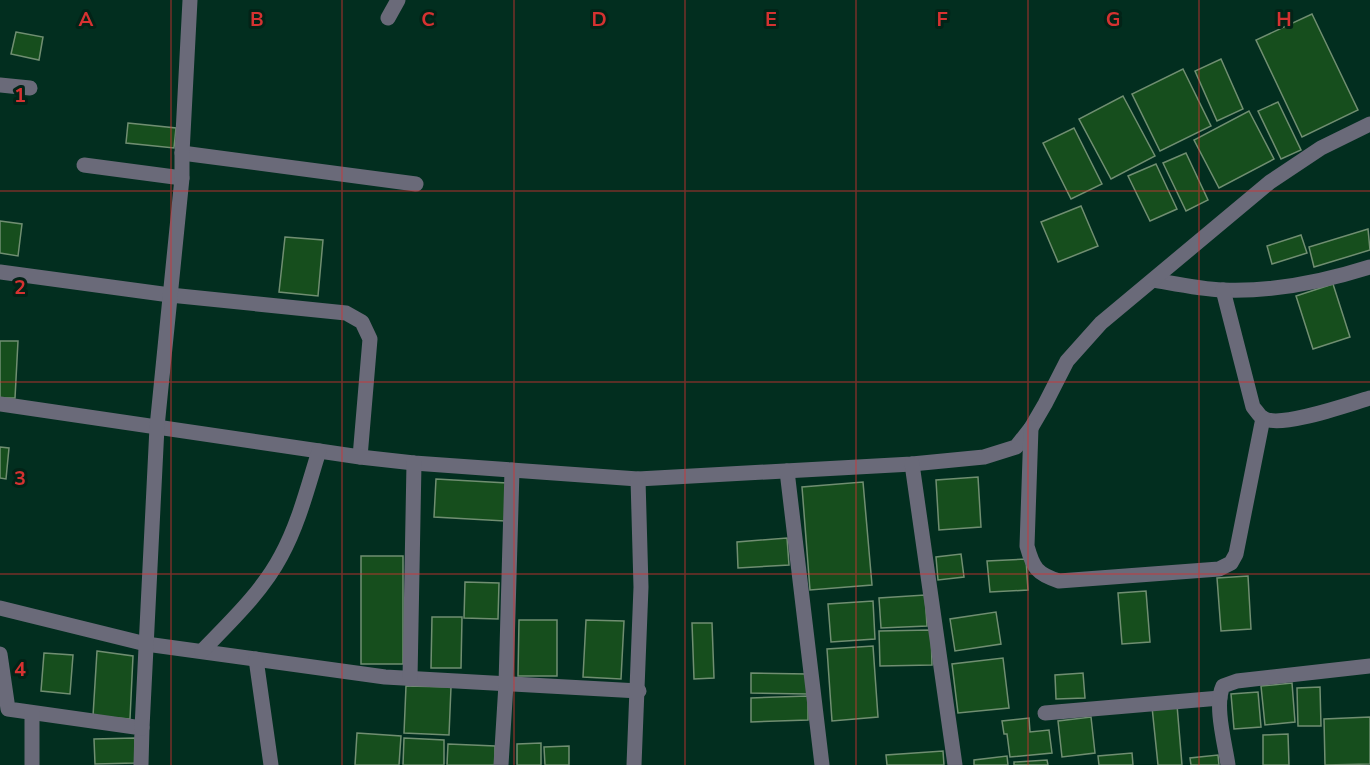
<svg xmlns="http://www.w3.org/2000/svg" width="1370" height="765" viewBox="0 0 1370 765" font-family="'Nunito Sans',sans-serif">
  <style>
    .building { fill: #164e1d; stroke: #708e71; stroke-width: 1.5 }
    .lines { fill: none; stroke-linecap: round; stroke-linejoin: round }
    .minor { stroke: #6a6a79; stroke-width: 15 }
    .grid { fill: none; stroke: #d63231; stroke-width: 1.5; stroke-opacity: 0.55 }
    .grid-label { font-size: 20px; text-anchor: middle; font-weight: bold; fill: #d63231; stroke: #032317; stroke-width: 6; stroke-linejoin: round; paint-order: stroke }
  </style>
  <rect width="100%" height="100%" fill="#022e1f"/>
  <!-- building -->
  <g class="building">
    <path d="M1312,14L1358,110L1302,137L1256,40Z"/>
    <path d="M16,32L43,37L39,60L11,54Z"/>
    <path d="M1221,59L1243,109L1217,121L1195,71Z"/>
    <path d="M1183,69L1211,126L1160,151L1132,94Z"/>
    <path d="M1123,96L1155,156L1111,179L1079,119Z"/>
    <path d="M1278,102L1301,150L1281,159L1258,111Z"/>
    <path d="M1249,111L1274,159L1219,188L1194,140Z"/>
    <path d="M128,123L176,128L174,148L126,143Z"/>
    <path d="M1074,128L1102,184L1071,199L1043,143Z"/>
    <path d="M1186,153L1208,200L1186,211L1163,163Z"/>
    <path d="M1156,164L1177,209L1150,221L1128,176Z"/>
    <path d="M1081,206L1098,246L1058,262L1041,222Z"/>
    <path d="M0,221L22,224L18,256L0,253Z"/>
    <path d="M1368,229L1370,250L1314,267L1309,247Z"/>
    <path d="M1301,235L1307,253L1272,264L1267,246Z"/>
    <path d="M285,237L323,240L318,296L279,292Z"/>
    <path d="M1333,284L1350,337L1313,349L1296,296Z"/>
    <path d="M0,341H18L15,398H0Z"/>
    <path d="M0,447L9,448L6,479L0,478Z"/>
    <path d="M978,477L981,527L939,530L936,480Z"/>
    <path d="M436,479L507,483L505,521L434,517Z"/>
    <path d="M863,482L872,585L810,590L802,487Z"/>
    <path d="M787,538L789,565L738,568L737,542Z"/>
    <path d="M961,554L964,577L938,580L936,557Z"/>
    <rect x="361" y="556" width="42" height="108"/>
    <path d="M1026,559L1028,590L990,592L987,561Z"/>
    <path d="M1248,576L1251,629L1221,631L1217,578Z"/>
    <path d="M465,582L499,583L498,619L464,618Z"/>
    <path d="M1146,591L1150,642L1122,644L1118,593Z"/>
    <path d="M925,595L927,626L881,628L879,598Z"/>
    <path d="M873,601L875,639L831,642L828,604Z"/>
    <path d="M996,612L1001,644L955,651L950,619Z"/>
    <path d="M432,617H462L461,668H431Z"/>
    <path d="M519,620H557V676H518Z"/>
    <path d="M586,620L624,621L621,679L583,677Z"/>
    <path d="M692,623H712L714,678L694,679Z"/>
    <path d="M931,630L932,665L880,666L879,631Z"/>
    <path d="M873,646L878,717L832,721L827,649Z"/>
    <path d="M97,651L133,656L130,719L93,716Z"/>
    <path d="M44,653L73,655L70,694L41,691Z"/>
    <path d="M1003,658L1009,708L958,713L952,664Z"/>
    <path d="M751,673L807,674V694L751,693Z"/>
    <path d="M1083,673L1085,698L1056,699L1055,675Z"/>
    <path d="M1292,683L1295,722L1265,725L1261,686Z"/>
    <path d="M406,686L451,687L449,735L404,733Z"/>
    <path d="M1320,687L1321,726H1298L1297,688Z"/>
    <path d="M1258,692L1261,727L1234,729L1231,694Z"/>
    <path d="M808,696V720L751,722V698Z"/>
    <path d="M1177,705L1182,765H1158L1152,707Z"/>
    <path d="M1091,717L1095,753L1062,757L1058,721Z"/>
    <path d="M1370,717V764L1325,765L1324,719Z"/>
    <path d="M1029,718L1030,732L1049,730L1052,753L1010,757L1007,734H1004L1002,721Z"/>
    <path d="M357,733L401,736L399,765H355Z"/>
    <path d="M1288,734L1289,765H1263V735Z"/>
    <path d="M135,738V763L95,764L94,739Z"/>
    <path d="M404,738L444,740V765H403Z"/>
    <path d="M541,743V765H517V744Z"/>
    <path d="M448,744L495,746V765H447Z"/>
    <path d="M569,746V765H545L544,747Z"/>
    <path d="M943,751L944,765H887L886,755Z"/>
    <path d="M1132,753L1133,765H1099L1098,756Z"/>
    <path d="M1218,755L1219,765H1191L1190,758Z"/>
    <path d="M1007,756L1008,765H974V760Z"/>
    <path d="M1047,760L1048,765H1014V762Z"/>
  </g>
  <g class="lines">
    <!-- minor -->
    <g class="minor">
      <path d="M388,18L398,0"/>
      <path d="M0,85L30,88"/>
      <path d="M182,153L416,184"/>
      <path d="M84,165L182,178"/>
      <path d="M0,272L170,295L346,313L362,322L370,339L360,457"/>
      <path d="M1154,280C1177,284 1201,289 1223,290C1273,292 1323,282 1370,267"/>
      <path d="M1223,290L1253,407C1256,410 1259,416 1263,418C1280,429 1349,404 1370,398"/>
      <path d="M0,404L360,457L414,463L638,479L912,464L984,457L1016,447L1031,428L1045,404L1067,361L1101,323L1270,182L1321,148L1370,124"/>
      <path d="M1031,428L1027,546C1033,568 1037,574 1059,581L1219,569L1231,563L1236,554L1263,418"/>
      <path d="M912,464L955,765"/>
      <path d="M787,471L822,765"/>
      <path d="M0,608L146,644L385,677L639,691"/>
      <path d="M202,651C230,622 262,592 281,556C299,523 308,486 319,451"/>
      <path d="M0,654L8,709L142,728L141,765"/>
      <path d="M256,659L271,765"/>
      <path d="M410,679L414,463"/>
      <path d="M1045,713L1220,698"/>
      <path d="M142,728L157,427L182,178V153L190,0"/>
      <path d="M32,765V713"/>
      <path d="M501,765L506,684L512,470"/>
      <path d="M634,765L641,587L638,479"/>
      <path d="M1228,765C1225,744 1214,705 1223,686L1237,681L1370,666"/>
    </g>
  </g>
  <!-- grid -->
  <path class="grid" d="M171,0V765M342,0V765M514,0V765M685,0V765M856,0V765M1028,0V765M1199,0V765M0,191H1370M0,382H1370M0,574H1370"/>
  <g class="grid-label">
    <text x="86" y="26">A</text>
    <text x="257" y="26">B</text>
    <text x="428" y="26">C</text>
    <text x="599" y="26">D</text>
    <text x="771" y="26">E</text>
    <text x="942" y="26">F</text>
    <text x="1113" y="26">G</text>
    <text x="1284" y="26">H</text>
    <text x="20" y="102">1</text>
    <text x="20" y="294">2</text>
    <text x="20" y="485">3</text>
    <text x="20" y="676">4</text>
  </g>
</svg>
